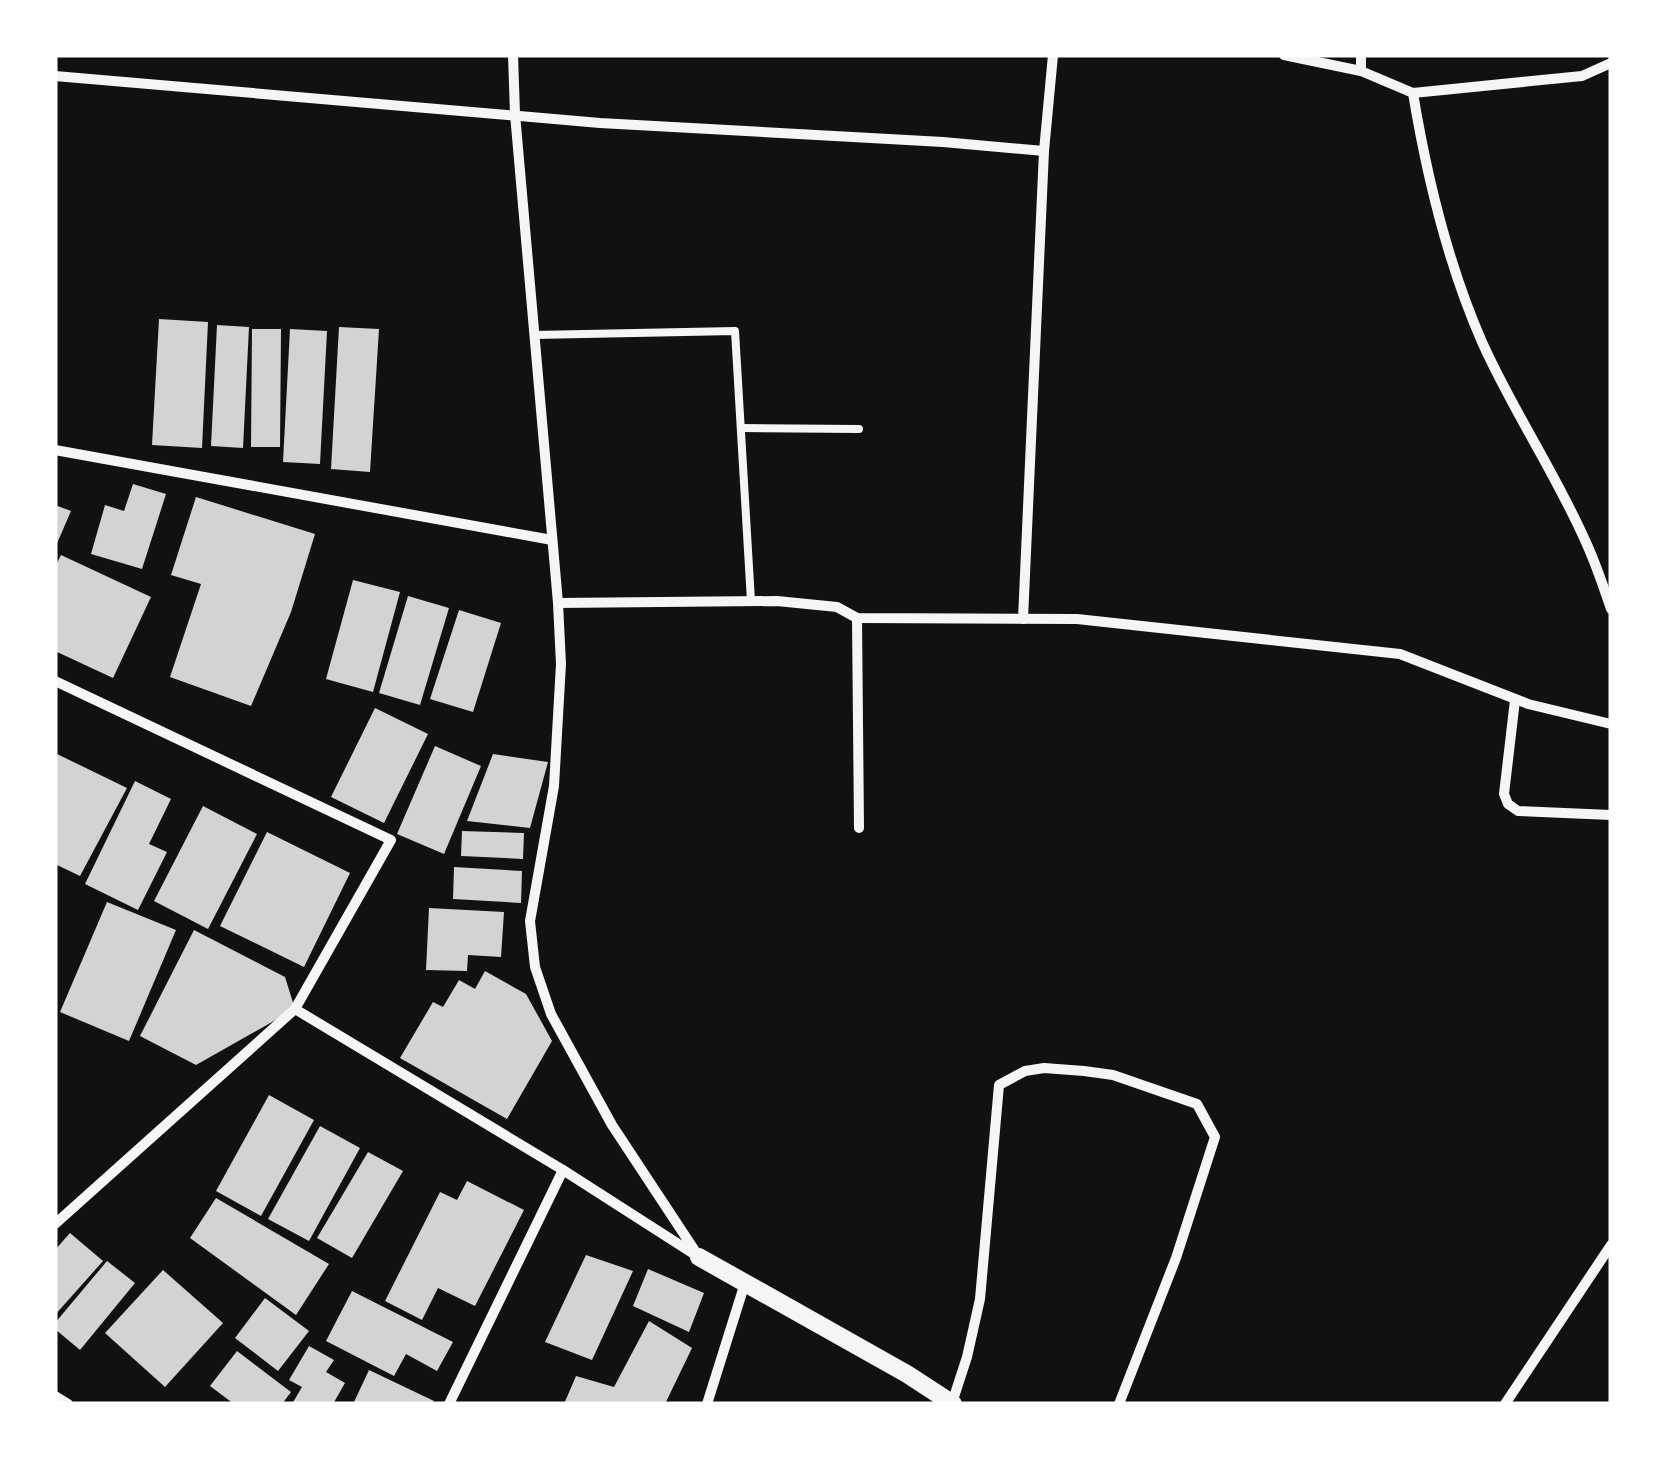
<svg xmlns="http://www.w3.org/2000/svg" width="1666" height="1459" viewBox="0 0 1666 1459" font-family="Jost,sans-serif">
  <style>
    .building { fill: #d3d3d3 }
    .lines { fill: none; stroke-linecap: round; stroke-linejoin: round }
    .service { stroke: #f5f5f5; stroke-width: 8 }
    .minor { stroke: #f5f5f5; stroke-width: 10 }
    .tertiary { stroke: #f5f5f5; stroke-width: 18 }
  </style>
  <rect width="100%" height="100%" fill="#111"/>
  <!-- building -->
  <g class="building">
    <path d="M159,319L208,322L202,448L152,445Z"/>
    <path d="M217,325L249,327L243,448L211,446Z"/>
    <path d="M339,327L379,329L370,472L331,469Z"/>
    <path d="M252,329H281L280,447H251Z"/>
    <path d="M290,329L327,331L320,464L283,462Z"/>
    <path d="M133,484L166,494L142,569L91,554L105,505L124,511Z"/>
    <path d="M196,497L315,534L291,612L251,706L170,677L201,584L171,575Z"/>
    <path d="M55,505L71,511L55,548Z"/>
    <path d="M61,555L151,597L113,678L55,651V567Z"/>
    <path d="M353,580L400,592L373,692L326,679Z"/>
    <path d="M408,596L449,608L420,705L379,693Z"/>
    <path d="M459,610L501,623L473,712L430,699Z"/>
    <path d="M375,708L428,734L384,823L331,797Z"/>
    <path d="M435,746L481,766L444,854L397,834Z"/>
    <path d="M55,753L127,788L80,876L55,864Z"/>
    <path d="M493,754L548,762L530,828L467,821Z"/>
    <path d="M135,781L171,799L149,844L167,852L138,910L85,884Z"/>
    <path d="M203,806L257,834L208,929L154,901Z"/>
    <path d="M462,831L524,833L523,859L461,856Z"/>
    <path d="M267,832L350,873L304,967L220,926Z"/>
    <path d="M454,867L522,871L521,903L453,899Z"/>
    <path d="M107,902L176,930L129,1041L60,1012Z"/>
    <path d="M429,908L504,912L501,957L468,955L467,971L426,970Z"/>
    <path d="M194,930L285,977L295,1009L196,1065L140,1036Z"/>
    <path d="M485,971L526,994L552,1041L507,1119L400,1058L433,1002L443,1007L459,980L475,989Z"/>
    <path d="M269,1095L314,1120L261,1216L216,1191Z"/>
    <path d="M320,1126L360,1148L309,1241L268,1219Z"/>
    <path d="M368,1152L403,1171L352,1258L317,1238Z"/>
    <path d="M467,1181L524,1210L475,1306L438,1288L422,1320L385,1301L440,1192L457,1200Z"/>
    <path d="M216,1198L329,1264L296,1315L190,1238Z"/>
    <path d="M70,1233L103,1261L55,1315V1250Z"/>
    <path d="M586,1255L633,1271L592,1360L545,1342Z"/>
    <path d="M107,1261L135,1283L80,1350L55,1329V1323Z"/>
    <path d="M648,1269L704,1293L689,1332L633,1306Z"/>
    <path d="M163,1270L223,1323L165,1387L105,1333Z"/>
    <path d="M352,1291L453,1342L437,1371L406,1354L394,1376L326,1341Z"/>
    <path d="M265,1298L309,1331L278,1371L235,1338Z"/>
    <path d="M649,1321L692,1348L665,1404H564L576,1376L614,1387Z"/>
    <path d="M309,1346L334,1360L326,1372L345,1383L333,1404H292L302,1387L289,1380Z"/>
    <path d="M237,1351L291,1392L282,1404H234L210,1386Z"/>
    <path d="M369,1370L434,1401L432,1404L354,1402Z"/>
  </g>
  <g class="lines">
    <!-- service -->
    <g class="service">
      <path d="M534,335L735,331L751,601"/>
      <path d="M741,428L859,429"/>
    </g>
    <!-- minor -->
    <g class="minor">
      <path d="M513,55L515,114L558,603L561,664L554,786L530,921L535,967L551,1014L612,1125L699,1257"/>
      <path d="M1284,55L1361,71L1413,93L1582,76L1611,63"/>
      <path d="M1361,55V71"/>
      <path d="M55,76L600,123L943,142L1044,151"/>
      <path d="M1413,93C1427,178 1447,262 1482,342C1512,409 1554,471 1584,538C1595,561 1603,585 1611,609"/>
      <path d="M55,450L552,540"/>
      <path d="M558,603L777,601L837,607L857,618L1077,619L1400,654L1528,704L1611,724"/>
      <path d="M857,618L859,828"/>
      <path d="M1023,619L1044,151L1053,55"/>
      <path d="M55,681L391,840L295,1009L55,1224"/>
      <path d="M1515,700L1504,794L1508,804L1518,811L1611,815"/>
      <path d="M295,1009L563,1170L694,1254"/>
      <path d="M55,1396L68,1404"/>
      <path d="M952,1403L967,1357L980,1299L999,1085L1025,1071L1044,1068L1084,1071L1113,1075L1197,1104L1215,1137L1176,1258L1119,1404"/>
      <path d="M449,1404L563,1170"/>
      <path d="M707,1404L745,1283"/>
      <path d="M1505,1404L1611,1245"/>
    </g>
    <!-- tertiary -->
    <path class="tertiary" d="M699,1257L907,1374L953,1404"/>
  </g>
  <!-- border -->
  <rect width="1666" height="1459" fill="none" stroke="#ffffff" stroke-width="115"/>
</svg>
